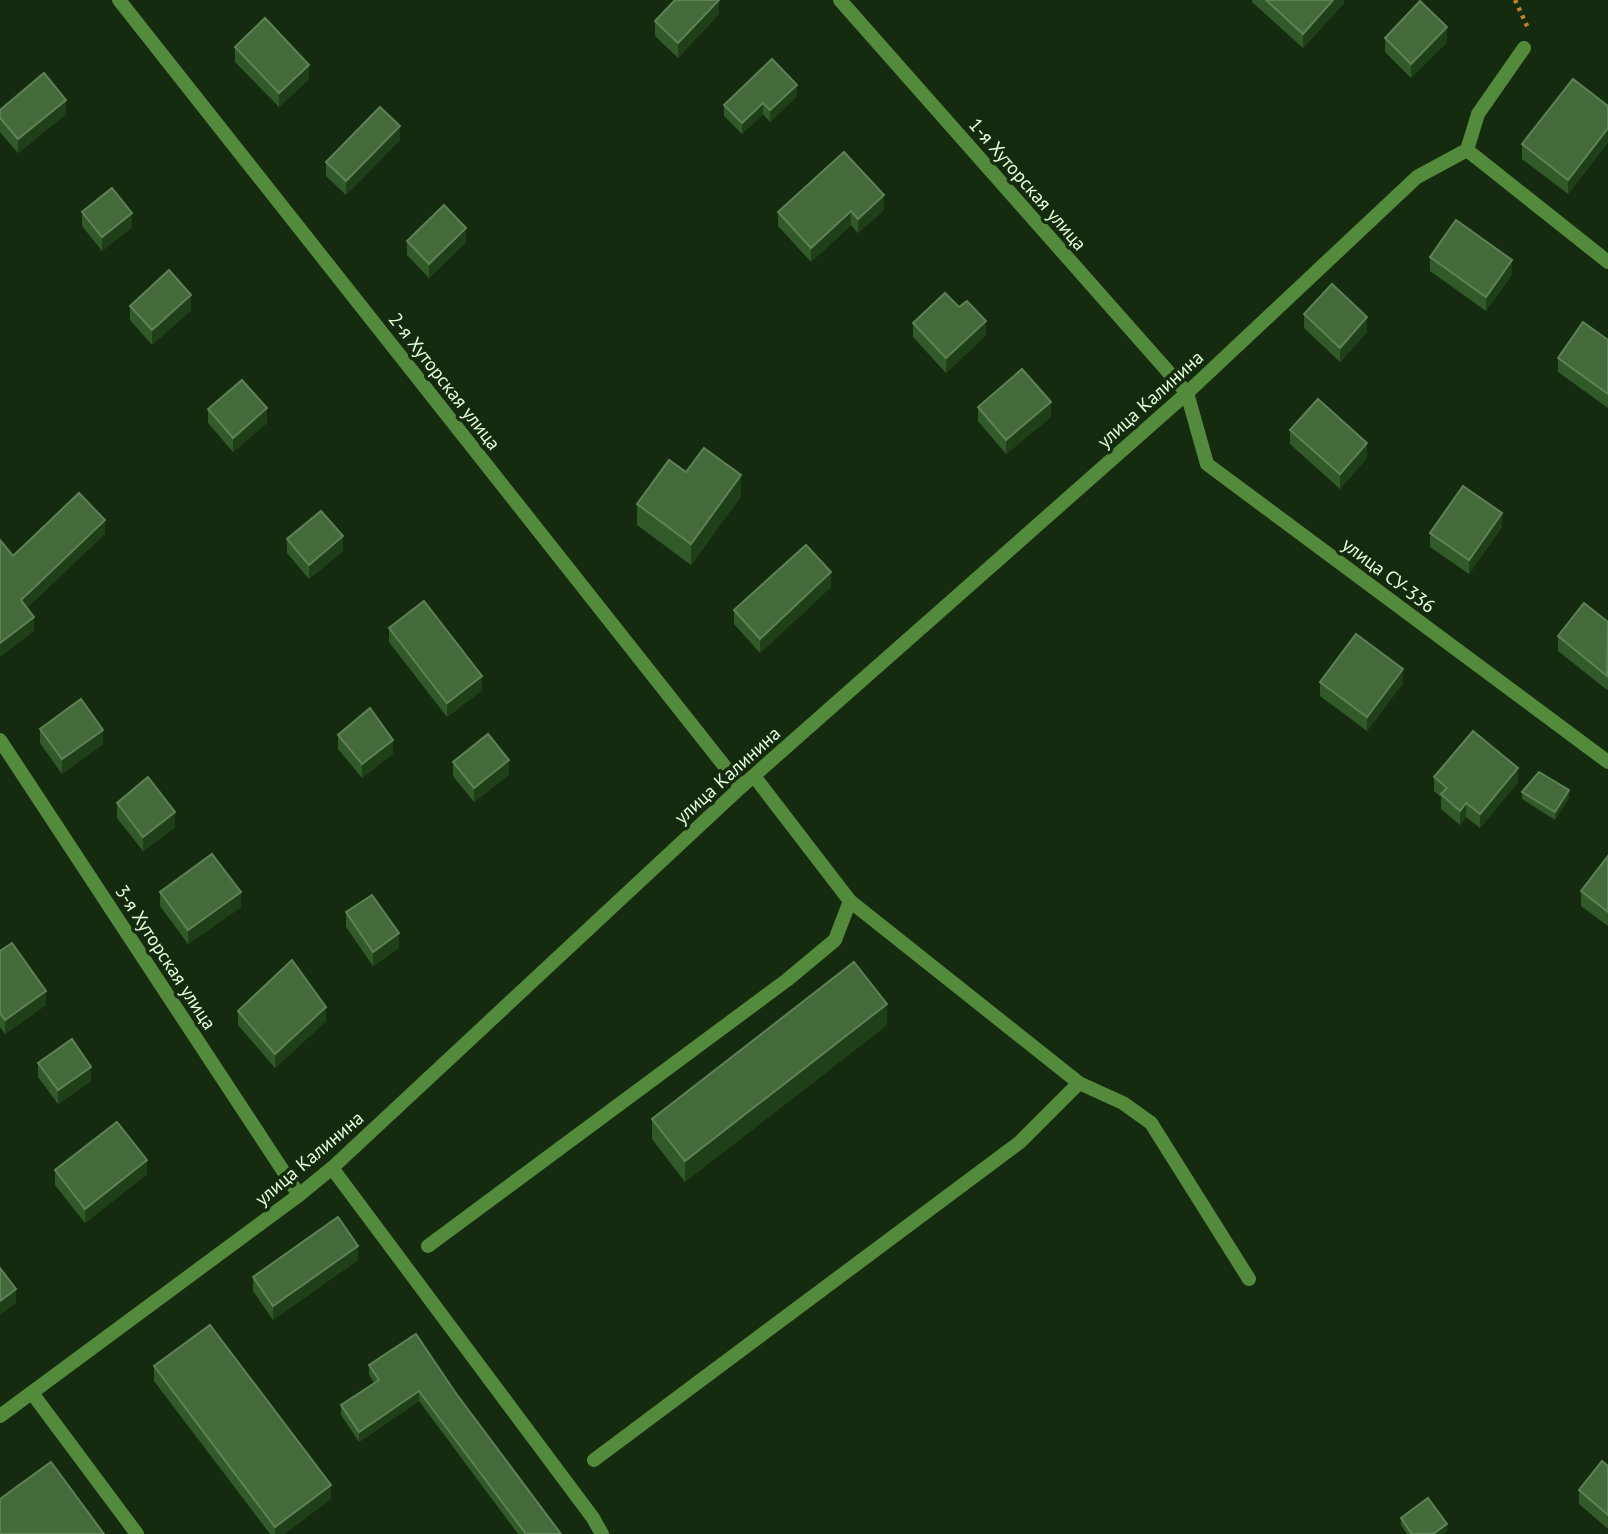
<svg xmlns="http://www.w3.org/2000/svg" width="1608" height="1534" viewBox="0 0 1608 1534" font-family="'PT Sans',sans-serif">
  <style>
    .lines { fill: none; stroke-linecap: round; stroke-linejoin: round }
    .path { stroke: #bf822e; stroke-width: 4.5; stroke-dasharray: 3.5 5; stroke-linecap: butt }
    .service { stroke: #548a3b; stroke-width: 14 }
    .minor { stroke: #548a3b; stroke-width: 14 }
    .wall { fill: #315929 }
    .shaded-wall { fill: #1e3f17 }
    .building { fill: #446a3c; stroke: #5d8255; stroke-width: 2 }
    .labels { text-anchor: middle; stroke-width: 7; stroke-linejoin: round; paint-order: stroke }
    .street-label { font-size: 19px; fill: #e3ffda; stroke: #152b10 }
  </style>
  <rect width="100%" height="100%" fill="#152b10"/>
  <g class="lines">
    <!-- path -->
    <path class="path" d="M1515,0L1528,28"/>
    <!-- service -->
    <g class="service">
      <path d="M1467,150L1478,114L1524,48"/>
      <path d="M754,776L850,901L1079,1083L1123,1103L1151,1123L1249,1279"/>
      <path d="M332,1168L593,1518L602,1534"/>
      <path d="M428,1246L787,980L835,940L850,901"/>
      <path d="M32,1393L137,1534"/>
      <path d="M594,1460L1020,1142L1079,1083"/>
    </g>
    <!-- minor -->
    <g class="minor">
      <path d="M119,0L741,787"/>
      <path d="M840,0L1187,393L1207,464L1608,762"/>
      <path d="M0,740L299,1195"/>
      <path d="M0,1416L299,1195L332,1168L741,787L1187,393L1417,177L1467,150L1608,262"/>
    </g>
  </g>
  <!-- wall -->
  <g class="wall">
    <path d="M1252,0H1344V3L1303,48L1252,2Z"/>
    <path d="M719,14L678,58L655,36V21Z"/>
    <path d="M1385,38L1447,42L1411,78L1385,52Z"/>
    <path d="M235,47L309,79L279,107L235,62Z"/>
    <path d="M797,96L770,122L763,114L742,134L724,116V105Z"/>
    <path d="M1608,106V142L1568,194L1522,159V144Z"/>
    <path d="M0,110L66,114L18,153L0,132Z"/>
    <path d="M400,140L346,195L326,176V162Z"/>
    <path d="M884,210L858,233L851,225L811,262L778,226V212Z"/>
    <path d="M82,212L132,227L102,251L82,226Z"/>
    <path d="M407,241L466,242L429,278L407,255Z"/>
    <path d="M1430,257L1512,274L1486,311L1430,271Z"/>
    <path d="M130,306L191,310L152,345L130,320Z"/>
    <path d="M1304,314L1367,332L1340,362L1304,328Z"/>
    <path d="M913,323L986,335L946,373L913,337Z"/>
    <path d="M1608,340V408L1558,372V358Z"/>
    <path d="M978,407L1051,417L1006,454L978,421Z"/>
    <path d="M208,409L267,423L233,452L208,423Z"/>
    <path d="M1290,430L1367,458L1340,489L1290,444Z"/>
    <path d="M686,472L741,496L691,565L637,525V504Z"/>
    <path d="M1502,527L1469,574L1430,547V533Z"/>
    <path d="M287,539L343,551L309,579L287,553Z"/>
    <path d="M831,587L760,653L734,624V610Z"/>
    <path d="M1608,622V689L1607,690L1558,651V636Z"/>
    <path d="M389,628L482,690L447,717L389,642Z"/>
    <path d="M1320,682L1403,683L1367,731L1320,696Z"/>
    <path d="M40,729L103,744L62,774L40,743Z"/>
    <path d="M338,735L393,754L362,778L338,749Z"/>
    <path d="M453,762L509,775L474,802L453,776Z"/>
    <path d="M1434,777L1518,782L1480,828L1466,817L1460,825L1441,809V797L1434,791Z"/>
    <path d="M1522,792L1569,798L1555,820L1522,799Z"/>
    <path d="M117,803L175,827L143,851L117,818Z"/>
    <path d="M1608,856V926L1581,906V891Z"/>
    <path d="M160,892L241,907L188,944L160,906Z"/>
    <path d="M346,912L399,948L373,966L346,927Z"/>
    <path d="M0,951L46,1005L5,1034L0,1027Z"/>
    <path d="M238,1011L326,1021L275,1068L238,1025Z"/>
    <path d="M887,1025L685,1182L652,1139V1119Z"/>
    <path d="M38,1063L91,1081L58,1104L38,1077Z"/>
    <path d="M55,1170L147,1174L85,1223L55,1185Z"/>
    <path d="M358,1260L273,1320L253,1291V1277Z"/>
    <path d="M369,1365L455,1392L561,1534H518L419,1401L359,1442L341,1415V1405L374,1383L369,1375Z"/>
    <path d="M154,1366L331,1499L284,1534H270L154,1381Z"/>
    <path d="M1608,1466V1529L1579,1504V1490Z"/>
    <path d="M1401,1518L1447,1531L1443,1534H1407L1401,1525Z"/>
  </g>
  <!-- shaded-wall -->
  <g class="shaded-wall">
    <path d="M719,0V14L678,58V43Z"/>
    <path d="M1333,0H1344V3L1303,48V34Z"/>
    <path d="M1447,27V42L1411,78V64Z"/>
    <path d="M309,65V79L279,107V93Z"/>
    <path d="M797,85V96L770,122V110Z"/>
    <path d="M66,100V114L18,153V139Z"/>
    <path d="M763,103V114L742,134V123Z"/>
    <path d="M400,126V140L346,195V181Z"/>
    <path d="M1608,128V142L1568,194V180Z"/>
    <path d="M884,195V210L858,233V219Z"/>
    <path d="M851,211V225L811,262V248Z"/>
    <path d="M132,213V227L102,251V237Z"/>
    <path d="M466,228V242L429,278V264Z"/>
    <path d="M1512,260V274L1486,311V297Z"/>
    <path d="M191,295V310L152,345V330Z"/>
    <path d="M1367,317V332L1340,362V348Z"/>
    <path d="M986,321V335L946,373V358Z"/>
    <path d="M1051,402V417L1006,454V440Z"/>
    <path d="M267,408V423L233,452V438Z"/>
    <path d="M1367,443V458L1340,489V474Z"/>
    <path d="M741,475V496L691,565V544Z"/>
    <path d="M1502,513V527L1469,574V560Z"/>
    <path d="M105,520V534L21,614V600Z"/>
    <path d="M343,536V551L309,579V565Z"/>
    <path d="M831,572V587L760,653V639Z"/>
    <path d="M34,617V631L0,657V643Z"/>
    <path d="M1403,669V683L1367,731V717Z"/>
    <path d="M482,676V690L447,717V703Z"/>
    <path d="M103,730V744L62,774V759Z"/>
    <path d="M393,740V754L362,778V764Z"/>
    <path d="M509,760V775L474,802V788Z"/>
    <path d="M1518,768V782L1480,828V814Z"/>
    <path d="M1569,790V798L1555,820V812Z"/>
    <path d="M1466,803V817L1460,825V811Z"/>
    <path d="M175,812V827L143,851V837Z"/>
    <path d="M241,892V907L188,944V930Z"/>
    <path d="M399,933V948L373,966V952Z"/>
    <path d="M46,991V1005L5,1034V1020Z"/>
    <path d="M887,1004V1025L685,1182V1161Z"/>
    <path d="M326,1007V1021L275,1068V1054Z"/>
    <path d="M91,1067V1081L58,1104V1090Z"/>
    <path d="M147,1160V1174L85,1223V1209Z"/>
    <path d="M358,1246V1260L273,1320V1306Z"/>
    <path d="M16,1289V1303L0,1315V1301Z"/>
    <path d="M419,1391V1401L359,1442V1432Z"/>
    <path d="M331,1485V1499L284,1534H275V1527Z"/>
    <path d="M1447,1524V1531L1443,1534H1433Z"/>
  </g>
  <!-- building -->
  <g class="building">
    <path d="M675,0H719L678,43L655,21Z"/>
    <path d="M1266,0H1333L1303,34Z"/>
    <path d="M1420,1L1447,27L1411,64L1385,38Z"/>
    <path d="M265,18L309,65L279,93L235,47Z"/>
    <path d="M772,59L797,85L770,110L763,103L742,123L724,105Z"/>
    <path d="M44,73L66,100L18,139L0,118V110Z"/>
    <path d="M1573,79L1608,106V128L1568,180L1522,144Z"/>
    <path d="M380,107L400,126L346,181L326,162Z"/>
    <path d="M844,152L884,195L858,219L851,211L811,248L778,212Z"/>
    <path d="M112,188L132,213L102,237L82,212Z"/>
    <path d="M444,205L466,228L429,264L407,241Z"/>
    <path d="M1456,220L1512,260L1486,297L1430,257Z"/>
    <path d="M169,270L191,295L152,330L130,306Z"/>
    <path d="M1332,284L1367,317L1340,348L1304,314Z"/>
    <path d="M945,293L959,307L967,301L986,321L946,358L913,323Z"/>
    <path d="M1583,322L1608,340V394L1558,358Z"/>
    <path d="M1022,369L1051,402L1006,440L978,407Z"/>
    <path d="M242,380L267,408L233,438L208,409Z"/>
    <path d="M1318,399L1367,443L1340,474L1290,430Z"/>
    <path d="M704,448L741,475L691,544L637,504L669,460L686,472Z"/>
    <path d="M1463,486L1502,513L1469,560L1430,533Z"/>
    <path d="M79,493L105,520L21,600L34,617L0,643V540L13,556Z"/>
    <path d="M321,511L343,536L309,565L287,539Z"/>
    <path d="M806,545L831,572L760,639L734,610Z"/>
    <path d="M424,601L482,676L447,703L389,628Z"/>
    <path d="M1584,603L1608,622L1607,676L1558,636Z"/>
    <path d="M1356,634L1403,669L1367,717L1320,682Z"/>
    <path d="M81,699L103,730L62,759L40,729Z"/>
    <path d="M370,708L393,740L362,764L338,735Z"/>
    <path d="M1473,731L1518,768L1480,814L1466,803L1460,811L1441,794L1447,788L1434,777Z"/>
    <path d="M488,734L509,760L474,788L453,762Z"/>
    <path d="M1539,772L1569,790L1555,812L1522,792Z"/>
    <path d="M148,777L175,812L143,837L117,803Z"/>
    <path d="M212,854L241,892L188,930L160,892Z"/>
    <path d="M1608,856V912L1581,891Z"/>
    <path d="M372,895L399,933L373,952L346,912Z"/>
    <path d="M12,943L46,991L5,1020L0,1013V951Z"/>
    <path d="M292,960L326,1007L275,1054L238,1011Z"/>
    <path d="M854,962L887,1004L685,1161L652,1119Z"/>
    <path d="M72,1039L91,1067L58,1090L38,1063Z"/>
    <path d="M117,1122L147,1160L85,1209L55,1170Z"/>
    <path d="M338,1217L358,1246L273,1306L253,1277Z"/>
    <path d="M0,1268L16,1289L0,1301Z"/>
    <path d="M210,1325L331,1485L275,1527L154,1366Z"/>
    <path d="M416,1334L455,1392L561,1534H526L419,1391L359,1432L341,1405L379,1380L369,1365Z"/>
    <path d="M1602,1461L1608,1466V1515L1579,1490Z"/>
    <path d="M51,1462L104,1534H2L0,1532V1499Z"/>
    <path d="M1428,1498L1447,1524L1433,1534H1412L1401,1518Z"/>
  </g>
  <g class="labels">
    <!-- street labels -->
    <g class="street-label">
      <text transform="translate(1028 184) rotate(49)" y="7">1-я Хуторская улица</text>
      <text transform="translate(445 381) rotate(52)" y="7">2-я Хуторская улица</text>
      <text transform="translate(1150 399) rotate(-42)" y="7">улица Калинина</text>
      <text transform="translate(1389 575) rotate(37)" y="7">улица СУ-336</text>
      <text transform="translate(727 775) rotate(-42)" y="7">улица Калинина</text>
      <text transform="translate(166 957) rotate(57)" y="7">3-я Хуторская улица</text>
      <text transform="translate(309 1158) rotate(-40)" y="7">улица Калинина</text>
    </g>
  </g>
</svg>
